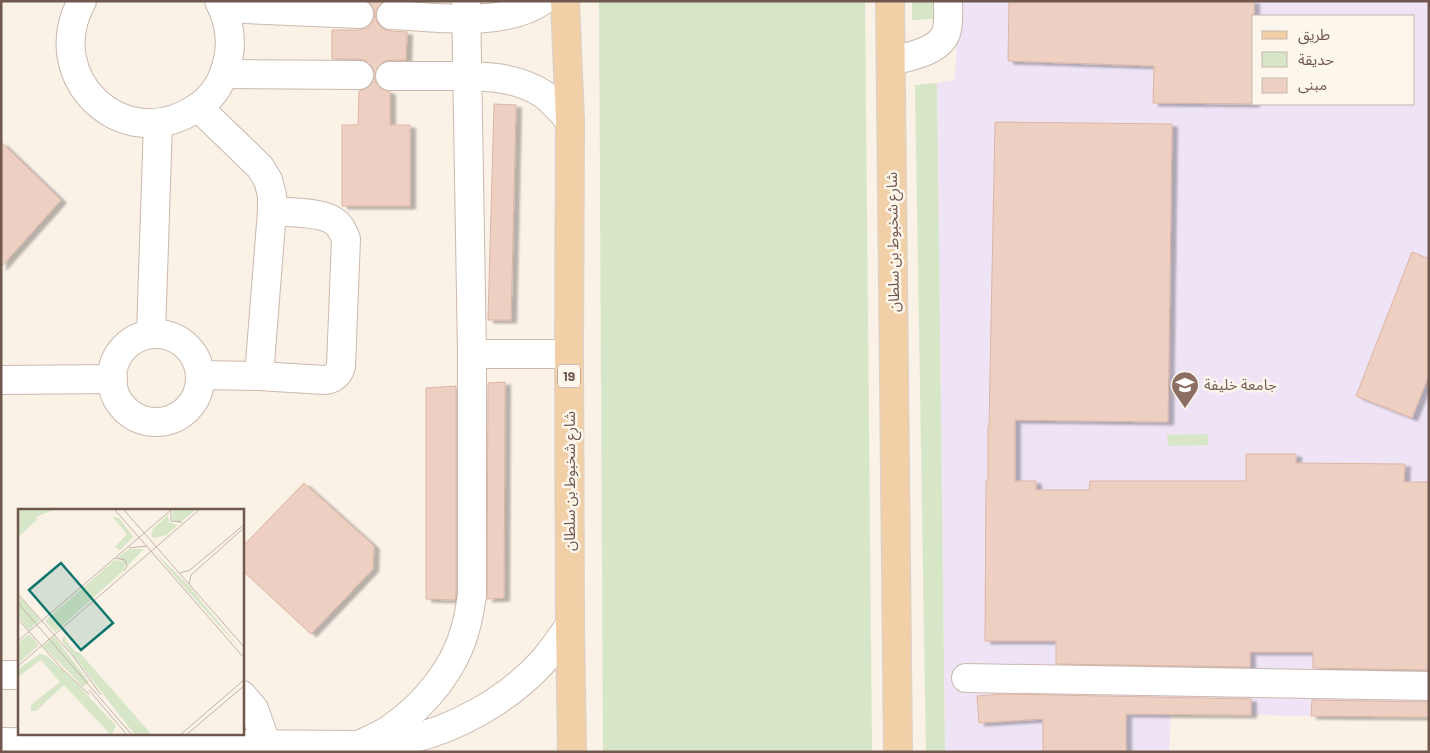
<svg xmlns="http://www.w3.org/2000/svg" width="1430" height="753" viewBox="0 0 1430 753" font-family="Barlow,'Noto Sans Arabic',sans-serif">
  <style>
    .education { fill: #eee4f6; fill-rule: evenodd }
    .green { fill: #d6e6c7 }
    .building { fill: #edd0c2; stroke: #ddb5a4; filter: url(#shadow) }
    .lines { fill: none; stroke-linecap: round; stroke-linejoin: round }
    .minor-casing { stroke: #cbb9ae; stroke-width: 30 }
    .major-casing { stroke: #d7d0cd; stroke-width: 30 }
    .minor { stroke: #fff; stroke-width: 28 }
    .major { stroke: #f2d0a7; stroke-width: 28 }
    .labels { text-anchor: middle; stroke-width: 5; stroke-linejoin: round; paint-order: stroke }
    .shield { fill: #fdf6ed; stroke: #9b877e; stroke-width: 1 }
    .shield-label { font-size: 14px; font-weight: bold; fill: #71584e }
    .street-label { font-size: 15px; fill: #71584e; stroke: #fdf6ed }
    .education-label { font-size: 15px; fill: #785e54; stroke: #fdf6ed; text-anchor: start }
    .inset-road { fill: none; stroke: #c3b4aa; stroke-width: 1 }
    .view { fill: #0f766e; fill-opacity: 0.15; stroke: #0f766e; stroke-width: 2.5 }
    .inset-edge { fill: none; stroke: #71584e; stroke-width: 2.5 }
  </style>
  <defs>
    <filter id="shadow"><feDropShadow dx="5.5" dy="3" stdDeviation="1" flood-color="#0004"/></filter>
  </defs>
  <rect width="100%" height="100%" fill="#faf1e7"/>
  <!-- education -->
  <path class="education" d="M958,1H1429V717L1171,714L1169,752H945L937,83L955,80ZM1254,16H1414V104H1254Z"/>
  <!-- green -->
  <g class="green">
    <path d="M599,1H865L872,752H603Z"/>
    <path d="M912,1H934V19L912,20Z"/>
    <path d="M937,83L945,752H926L915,85Z"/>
    <path d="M1208,434V445L1168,446L1167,435Z"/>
  </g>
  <!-- building -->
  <g class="building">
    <path d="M368,1H384L378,7L375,15L377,22L382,28L390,31L407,32L406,60H390L383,62L377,68L375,75L372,67L366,61L359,59H332V30H358L367,28L372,23L375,15L373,7Z"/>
    <path d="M1009,1H1254V104L1153,103L1154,66L1008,61Z"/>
    <path d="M374,76L376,83L382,89L390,92V125H410V206H342V125H358L359,91L367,88L372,83Z"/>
    <path d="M494,104L516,105L511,320H488Z"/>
    <path d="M995,122L1172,124L1168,422L1015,420V481H1036V490H1089L1090,481H1246V454H1296V463L1405,464L1404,482H1429V670L1313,668V652H1250V667L1056,664V641H985L986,480H988V426H989Z"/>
    <path d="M1,142L61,200L1,267Z"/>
    <path d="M1412,252L1429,259V375L1412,418L1356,396Z"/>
    <path d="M505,382L504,598L487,599L488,383Z"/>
    <path d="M456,386V595L455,600L426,599V388Z"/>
    <path d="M304,483L374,546L373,569L311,634L242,570V547Z"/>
    <path d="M1004,694L1251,699V715L1126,714V752H1043V719L979,723L977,696Z"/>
    <path d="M1312,700L1429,702V717L1311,716Z"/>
  </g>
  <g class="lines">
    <!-- minor casing -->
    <g class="minor-casing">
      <g id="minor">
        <path d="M82,1C40,77 122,156 195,109C210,100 221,85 226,67C233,45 230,22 219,1"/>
        <path d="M223,8L359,14"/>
        <path d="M391,15C437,17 503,28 542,1"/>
        <path d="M891,61C909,57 943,51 947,29C949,20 948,10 948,1"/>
        <path d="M224,74L359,75"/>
        <path d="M390,76C409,76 427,76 445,76C478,76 514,75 543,94C553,101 562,112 570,121"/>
        <path d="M198,107L260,167L268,180L272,195V211L259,376"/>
        <circle cx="156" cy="378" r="44"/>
        <path d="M151,334L158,123"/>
        <path d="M472,354H569"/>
        <path d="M200,375L259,376L324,380C333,380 339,374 341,366L346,239C343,232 341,226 335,222C322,211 289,213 272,211"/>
        <path d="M1,380L113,379"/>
        <path d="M1,675H19"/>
        <path d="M966,678L1429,686"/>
        <path d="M242,695L254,709L266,743"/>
        <path d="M1,742L358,745C372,744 387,743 401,741C454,731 510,699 545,659C554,648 562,636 570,625"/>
        <path d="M358,745C369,740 380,736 390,729C424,706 456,668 466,626C469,616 470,606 472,596V354L466,1"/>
      </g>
    </g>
    <!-- major casing -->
    <g class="major-casing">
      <g id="major">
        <path d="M565,1L570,121L569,354L570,625L572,752"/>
        <path d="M890,1L898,752"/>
      </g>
    </g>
    <!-- minor -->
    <use href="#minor" class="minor"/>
    <!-- major -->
    <use href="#major" class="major"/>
  </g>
  <!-- icons -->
  <defs>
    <g id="university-pin" transform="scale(1.4375)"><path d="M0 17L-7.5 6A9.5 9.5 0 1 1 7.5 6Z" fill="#8d6e63" stroke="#fdf6ed"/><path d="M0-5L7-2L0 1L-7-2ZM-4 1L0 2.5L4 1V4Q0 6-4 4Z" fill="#fff"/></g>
  </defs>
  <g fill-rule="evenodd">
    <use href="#university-pin" x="1185" y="385"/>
  </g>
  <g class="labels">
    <!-- shield labels -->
    <rect class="shield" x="558" y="364.5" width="22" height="23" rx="4"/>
    <g class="shield-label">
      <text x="569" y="381">19</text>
    </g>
    <!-- street labels -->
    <g class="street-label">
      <text transform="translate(893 242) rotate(-91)" y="5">شارع شخبوط بن سلطان</text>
      <text transform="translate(570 481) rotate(-90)" y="5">شارع شخبوط بن سلطان</text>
    </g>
    <!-- education labels -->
    <g class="education-label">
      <text x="1204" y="390">جامعة خليفة</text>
    </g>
  </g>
  <!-- overview -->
  <g transform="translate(18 509)">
    <rect width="226" height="226" fill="#faf1e7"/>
    <path d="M0,1H35L18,8L19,11L0,28ZM155,1H178L161,14L154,11ZM150,6L151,13L160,16L148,26L136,29L133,26L135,20ZM95,8L101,9L115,28L102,41L97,38L109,25ZM111,40H126L109,57L100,48ZM136,42L170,76L224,142L160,71ZM97,51L107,53L106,61L37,123L27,112ZM0,86L22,111L11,121L0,108ZM11,125L21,136L0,155V134ZM46,126L50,135L58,143H61L134,226H117L44,132ZM36,127L71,173L65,178L25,137ZM22,145L29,147L60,176L98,217L93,226L46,176L18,202H13V196L42,173L23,151L0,168V160Z" fill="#d6e6c7"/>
    <path class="inset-road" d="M97,1L227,150M106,1L227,139M153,1V12L164,13M111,39L129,37M97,49L107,51L109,57L106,62M162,64L172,61L227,15M171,75L173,66L227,18M0,85L55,147L83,186M0,94L114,226M0,110L46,162L71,185M0,132L153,1M0,157L181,1M71,181L109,226M162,226L227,170M168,226L227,176"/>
    <path class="view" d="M43,54L95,114L63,141L11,81Z"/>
    <rect width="226" height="226" class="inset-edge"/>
  </g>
  <!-- border -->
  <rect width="1430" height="753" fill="none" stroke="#71584e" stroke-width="5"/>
  <!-- legend -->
  <rect x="1252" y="15" width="162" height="90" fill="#fdf6ed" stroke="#c5b7ad"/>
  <rect x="1262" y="31" width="25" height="8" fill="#f2d0a7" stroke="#c5b7ad"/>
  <text x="1298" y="40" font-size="15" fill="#71584e">طريق</text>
  <rect x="1262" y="52" width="25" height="15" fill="#d6e6c7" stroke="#c5b7ad"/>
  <text x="1298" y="65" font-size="15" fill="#71584e">حديقة</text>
  <rect x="1262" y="78" width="25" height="15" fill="#edd0c2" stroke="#c5b7ad"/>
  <text x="1298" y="90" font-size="15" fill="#71584e">مبنى</text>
</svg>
